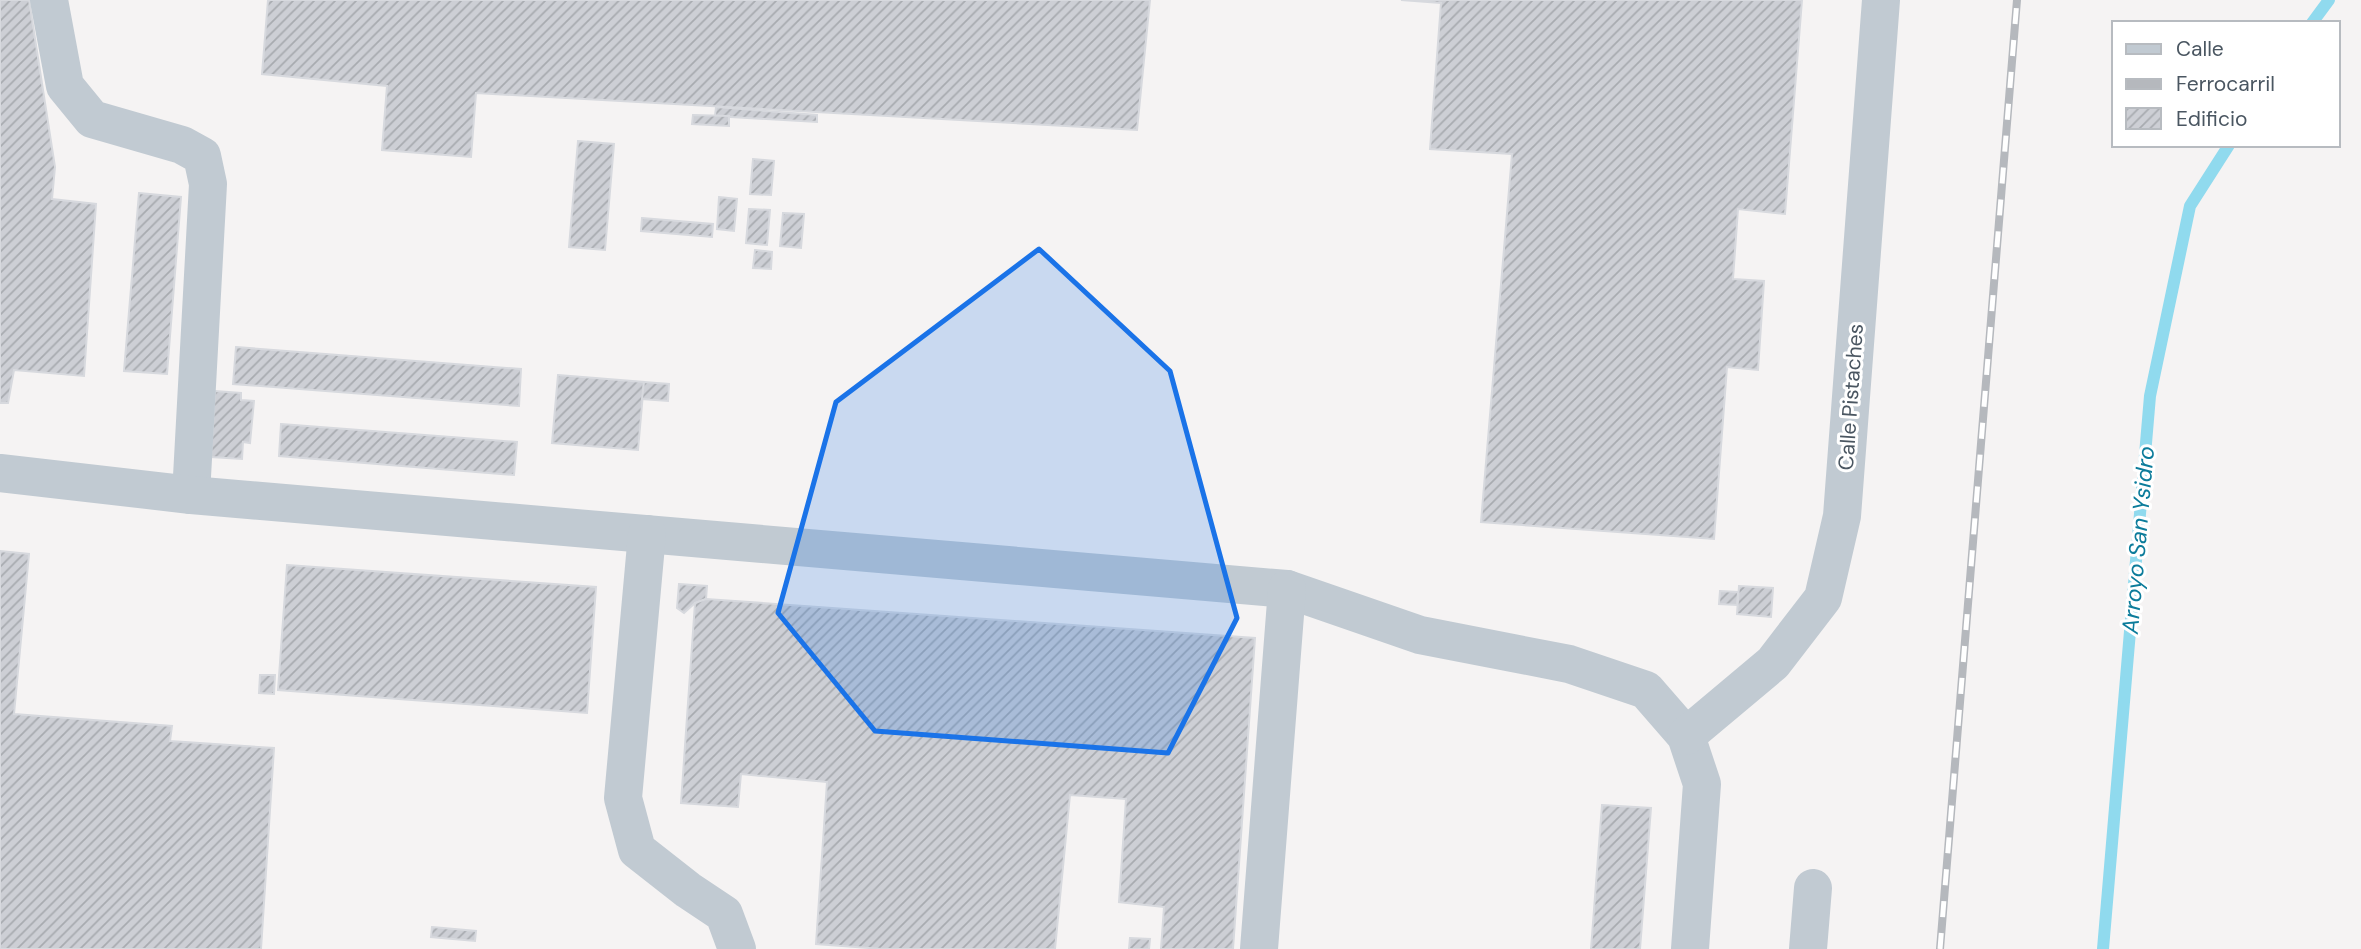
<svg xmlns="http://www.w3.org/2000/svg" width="2361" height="949" viewBox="0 0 2361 949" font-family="'DM Sans',sans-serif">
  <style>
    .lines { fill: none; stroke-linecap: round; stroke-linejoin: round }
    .stream { stroke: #90daee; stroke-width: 12 }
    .building { fill: url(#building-hatch); stroke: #d7d9de; stroke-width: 2 }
    .minor { stroke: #c1cad2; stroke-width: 38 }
    .rail-casing { stroke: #b5b8bd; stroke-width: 8 }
    .rail { stroke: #fff; stroke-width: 5; stroke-dasharray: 16; stroke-linecap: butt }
    .marked { fill: #1a73e8; fill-opacity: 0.2; stroke: #1a73e8; stroke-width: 5; stroke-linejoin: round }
    .labels { text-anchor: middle; stroke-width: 6; stroke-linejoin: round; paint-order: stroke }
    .street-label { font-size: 21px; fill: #4a5661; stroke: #fff }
    .water-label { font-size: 23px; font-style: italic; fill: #0c7c9b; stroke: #fff }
  </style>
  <defs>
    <pattern id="building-hatch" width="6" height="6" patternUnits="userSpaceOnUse" patternTransform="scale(1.75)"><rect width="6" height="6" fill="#cdcfd5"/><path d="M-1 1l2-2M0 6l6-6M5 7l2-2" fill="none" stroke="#a8abb0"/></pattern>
  </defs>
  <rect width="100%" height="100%" fill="#f5f3f3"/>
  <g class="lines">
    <!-- stream -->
    <g class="stream">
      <path d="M2312,23L2329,0"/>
      <path d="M2103,949L2150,396L2190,206L2229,145"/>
    </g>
  </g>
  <!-- building -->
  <g class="building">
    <path d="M0,0H29L55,167L52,199L96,204L84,376L14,370L8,403H0Z"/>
    <path d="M268,0H1150L1137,130L476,93L471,157L382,150L387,86L262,74Z"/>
    <path d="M1401,0H1802L1785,214L1738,209L1733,279L1764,281L1758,370L1727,367L1714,539L1481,522L1512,154L1430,149L1441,3Z"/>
    <path d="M716,107L817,115V122L715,116Z"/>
    <path d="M693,115L729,116V126L692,124Z"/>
    <path d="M578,141L614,144L605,250L569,247Z"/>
    <path d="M753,159L774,161L771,195L750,194Z"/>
    <path d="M139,193L181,197L167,374L124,371Z"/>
    <path d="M719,197L737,199L734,231L717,229Z"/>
    <path d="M749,209L770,210L767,245L746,243Z"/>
    <path d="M783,213L804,214L801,248L780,246Z"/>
    <path d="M642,218L713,224L712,237L641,231Z"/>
    <path d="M755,250L772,252L771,269L753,268Z"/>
    <path d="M236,347L521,369L519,406L233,384Z"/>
    <path d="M558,375L644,382L638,450L552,443Z"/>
    <path d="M644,382L669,384L668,401L642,399Z"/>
    <path d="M215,391L241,393V400L254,401L250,443L243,442L242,459L211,457Z"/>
    <path d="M281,424L517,442L514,475L279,456Z"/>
    <path d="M0,551L29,554L14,714L172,726L170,741L274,748L261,949H0Z"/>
    <path d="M287,565L596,587L587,713L278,690Z"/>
    <path d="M679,584L707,586L706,599L695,603L684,613L677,608Z"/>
    <path d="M1739,586L1773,588L1771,617L1737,614Z"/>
    <path d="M1720,591L1738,592L1737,605L1719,604Z"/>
    <path d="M706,599L1255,638L1233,949H1161L1164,907L1119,902L1126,799L1070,795L1055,949H882L816,944L827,782L741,774L738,807L681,803L695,603Z"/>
    <path d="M260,675H275L274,694L259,693Z"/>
    <path d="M1602,805L1651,808L1640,949H1591Z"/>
    <path d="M432,927L476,931L475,941L431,937Z"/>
    <path d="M1130,938L1150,939L1149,949H1129Z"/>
  </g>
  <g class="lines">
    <!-- minor -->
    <g class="minor">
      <path d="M49,0L65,86L92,119L182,145L202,156L208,184L191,495"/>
      <path d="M0,473L191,495L1287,589L1420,635L1569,664L1646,690L1686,736L1702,784L1690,949"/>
      <path d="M647,534L623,798L637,850L688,890L724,914L737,949"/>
      <path d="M1686,736L1773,663L1823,598L1842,516L1881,0"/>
      <path d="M1259,949L1287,589"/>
      <path d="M1808,949L1813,888"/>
    </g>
    <!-- rail casing -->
    <g class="rail-casing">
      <path id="rail" d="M1940,949L2017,0"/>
    </g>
    <!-- rail -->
    <use href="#rail" class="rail"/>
  </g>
  <!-- marked area -->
  <path class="marked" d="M1039,249L1170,371L1237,618L1168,753L875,731L778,613L836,402Z"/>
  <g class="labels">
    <!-- street labels -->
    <g class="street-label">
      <text transform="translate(1851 397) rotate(-86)" y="7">Calle Pistaches</text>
    </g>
    <!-- water labels -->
    <g class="water-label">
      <text transform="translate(2138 540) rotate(-85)" y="8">Arroyo San Ysidro</text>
    </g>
  </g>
  <!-- legend -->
  <rect x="2112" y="21" width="228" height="126" fill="#ffffff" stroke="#b7bbc0" stroke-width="2"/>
  <rect x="2126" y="44" width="35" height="10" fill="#c1cad2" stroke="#b7bbc0" stroke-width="2"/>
  <text x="2176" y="56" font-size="21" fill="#4a5661">Calle</text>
  <rect x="2126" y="79" width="35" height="10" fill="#b5b8bd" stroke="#b7bbc0" stroke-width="2"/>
  <text x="2176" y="91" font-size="21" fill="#4a5661">Ferrocarril</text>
  <rect x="2126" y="108" width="35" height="21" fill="url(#building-hatch)" stroke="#b7bbc0" stroke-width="2"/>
  <text x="2176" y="126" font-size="21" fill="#4a5661">Edificio</text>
</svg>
